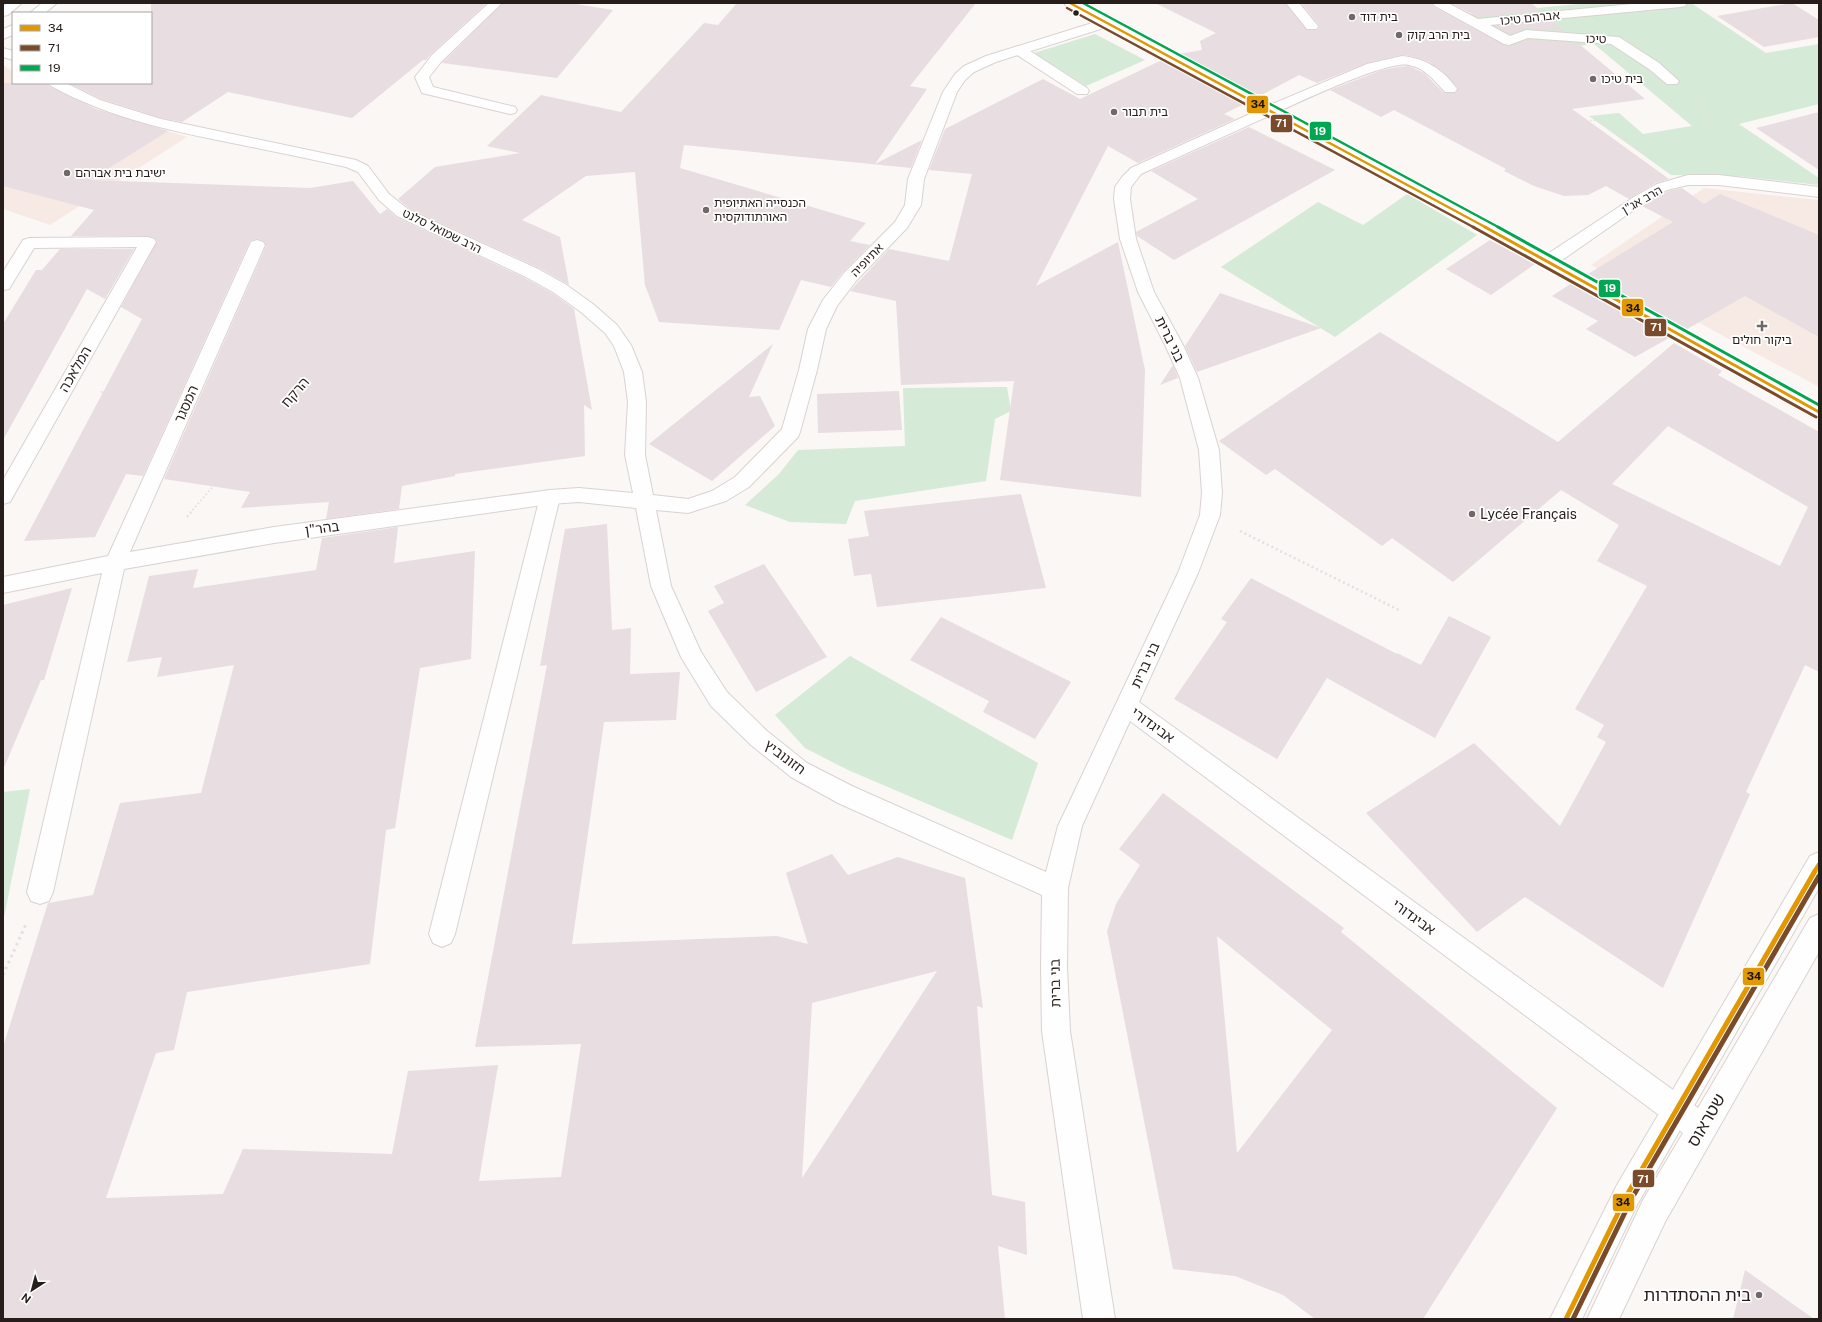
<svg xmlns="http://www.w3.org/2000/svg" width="1822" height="1322" viewBox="0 0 1822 1322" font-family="'Public Sans','Noto Sans Hebrew',sans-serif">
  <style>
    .built { fill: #f7eae5 }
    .green { fill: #d5ead7 }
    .building { fill: #e8dde0; fill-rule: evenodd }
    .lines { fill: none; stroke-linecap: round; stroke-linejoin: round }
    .service-casing { stroke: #dad2d0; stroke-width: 2 }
    .pedestrian-casing { stroke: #dad2d0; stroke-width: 2 }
    .minor-casing { stroke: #dad2d0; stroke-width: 2 }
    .tertiary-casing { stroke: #dad2d0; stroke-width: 2 }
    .path-far3 { stroke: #e2e1e1; stroke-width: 1.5; stroke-dasharray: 1.5 2; stroke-linecap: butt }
    .path-far2 { stroke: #e2e1e1; stroke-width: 2; stroke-dasharray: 1.5 2.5; stroke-linecap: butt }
    .path-far1 { stroke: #e2e1e1; stroke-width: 2.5; stroke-dasharray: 2 3; stroke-linecap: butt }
    .path { stroke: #e2e1e1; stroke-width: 3; stroke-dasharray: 2.5 4; stroke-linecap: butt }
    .service { fill: #fefefe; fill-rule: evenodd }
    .pedestrian { fill: #fefefe; fill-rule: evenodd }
    .minor { fill: #fefefe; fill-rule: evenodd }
    .tertiary { fill: #fefefe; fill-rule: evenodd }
    .bus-1-far3-casing { stroke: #fff; stroke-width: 4.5 }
    .bus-1-far2-casing { stroke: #fff; stroke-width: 5.5 }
    .bus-1-far1-casing { stroke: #fff; stroke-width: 7 }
    .bus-1-casing { stroke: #fff; stroke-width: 8 }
    .bus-2-far2-casing { stroke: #fff; stroke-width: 4.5 }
    .bus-2-far1-casing { stroke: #fff; stroke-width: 5.5 }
    .bus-2-casing { stroke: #fff; stroke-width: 8 }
    .bus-3-far1-casing { stroke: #fff; stroke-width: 4.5 }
    .bus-3-casing { stroke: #fff; stroke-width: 5.5 }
    .bus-1-far3 { stroke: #e29803; stroke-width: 2.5 }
    .bus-1-far2 { stroke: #e29803; stroke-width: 3 }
    .bus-1-far1 { stroke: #e29803; stroke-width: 4 }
    .bus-1 { stroke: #e29803; stroke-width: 5 }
    .bus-2-far2 { stroke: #7a4b2a; stroke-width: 2.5 }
    .bus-2-far1 { stroke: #7a4b2a; stroke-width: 3 }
    .bus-2 { stroke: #7a4b2a; stroke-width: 5 }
    .bus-3-far1 { stroke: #00a651; stroke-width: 2.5 }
    .bus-3 { stroke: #00a651; stroke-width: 3 }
    .bus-dot { fill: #271d1a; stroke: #fff; stroke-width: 1.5 }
    .poi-dot { fill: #716967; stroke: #fff; stroke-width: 1.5 }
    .labels { text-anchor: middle; stroke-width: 3.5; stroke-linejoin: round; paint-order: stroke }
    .far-poi-label { font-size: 12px; fill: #271d1a; stroke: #fff; text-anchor: start }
    .far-street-label { font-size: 12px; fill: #271d1a; stroke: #fff }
    .street-label { font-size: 14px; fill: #271d1a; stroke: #fff }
    .poi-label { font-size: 14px; fill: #271d1a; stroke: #fff; text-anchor: start }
    .near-street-label { font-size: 17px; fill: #271d1a; stroke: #fff }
    .near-poi-label { font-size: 17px; fill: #271d1a; stroke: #fff; text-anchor: end }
    .line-badge { stroke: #fff; stroke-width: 1.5 }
    .badge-label { font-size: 11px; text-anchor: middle; font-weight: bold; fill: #fff }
    .pale-badge-label { font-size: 11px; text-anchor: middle; font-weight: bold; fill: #111 }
  </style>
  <rect width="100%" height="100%" fill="#faf7f5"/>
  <!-- built -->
  <g class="built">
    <path d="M3,65L13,71V83L76,104L187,137L50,225L3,209Z"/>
    <path d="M1704,188L1819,200V387L1591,265Z"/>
  </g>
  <!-- green -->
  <g class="green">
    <path d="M1589,3H1691L1766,53L1819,44V104L1739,124L1819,178V185L1738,176L1671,175L1589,116L1619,113L1643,134L1692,126L1594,44L1511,54L1464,15Z"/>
    <path d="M1095,34L1145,60L1086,86L1034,53Z"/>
    <path d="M1407,194L1477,235L1335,337L1221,267L1318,202L1363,225Z"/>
    <path d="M1007,387L1011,411L995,419L986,481L855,501L846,524L790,522L745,505L779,474L798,450L905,446L903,388Z"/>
    <path d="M850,656L1038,763L1012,840L848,770L805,748L775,715Z"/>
    <path d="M30,789L3,922V792Z"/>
  </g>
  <!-- building -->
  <g class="building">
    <path d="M151,3H487L432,53L426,60H423L352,118L228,92L182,122L161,118L101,99L69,83H151Z"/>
    <path d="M503,3H570L613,10L557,78L442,63Z"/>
    <path d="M737,3H976L910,86L927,89L875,164L922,140L911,168L684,145L680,168L866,223L850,241L870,245L843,272L831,287L801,280L779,330L659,322L645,285L635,172L586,176L522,220L560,237L569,285L539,268L410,209L398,199L435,167L520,153L487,146L541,95L621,112L704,23L718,25Z"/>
    <path d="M1155,3H1285L1307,30H1318L1319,25L1301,3H1432L1434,7L1504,45L1510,46L1528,40L1578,43L1645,99L1572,109L1669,179L1656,183L1629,199L1606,186L1588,195L1564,196L1534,186L1504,171L1506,169L1394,110L1381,117L1330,90L1382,70L1398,67L1409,66L1424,73L1444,93H1456L1458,88L1441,70L1427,61L1411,56L1402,55L1367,63L1317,83L1299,75L1258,97L1179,54L1202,50L1200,41L1216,33Z"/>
    <path d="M1451,3H1531L1541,11L1478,17Z"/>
    <path d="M1792,3L1819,20V37L1764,47L1717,16Z"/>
    <path d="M1552,21L1564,31L1526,28L1510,34L1495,26Z"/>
    <path d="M1162,60L1244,104L1224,114L1235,119L1138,163L1108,146L1036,286L1118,242L1145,370L1141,497L1000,480L1014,381L901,385L896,301L850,291L889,249L949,261L972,174L929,170L945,129L1043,79L1080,99Z"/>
    <path d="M3,83H48L50,87L96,109L168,131L90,180L310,188L353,181L380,214L387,209L396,217L525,278L552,293L574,309L592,410L584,405L585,456L455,474V476L402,486L399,509L326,519L329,502L241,508L250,492L164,479L266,246L263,241L257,239L250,241L143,476L126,474L95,537L24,541L142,319L121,307L157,241L154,238L148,236H71L94,210L3,186Z"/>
    <path d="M1819,112V170L1756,128Z"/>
    <path d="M1249,127L1335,170L1174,260L1137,236L1136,232L1198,199L1151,171Z"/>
    <path d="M1682,188L1704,204L1720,194L1819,235V337L1745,296L1687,329L1588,274L1673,222L1642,206L1668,191Z"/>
    <path d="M1490,240L1535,264L1491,295L1446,269Z"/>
    <path d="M60,249H134L105,299L87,289L3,440V324L36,270H42Z"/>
    <path d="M1572,283L1669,338L1635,357L1586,329L1598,321L1552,296Z"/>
    <path d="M1220,293L1321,328L1197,372L1185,346Z"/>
    <path d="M1380,332L1558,442L1674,343L1722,371L1718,375L1819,432V672L1805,665L1746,792L1750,794L1663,988L1525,897L1477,932L1366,813L1474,743L1560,826L1606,742L1597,737L1604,725L1575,709L1647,586L1597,561L1619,525L1561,490L1453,582L1392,538L1382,546L1275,469L1266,475L1219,441ZM1668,426L1808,507L1780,566L1612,484Z"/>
    <path d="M773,344L749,397L760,396L775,426L712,481L649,444Z"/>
    <path d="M1173,365L1178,378L1160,385Z"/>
    <path d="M899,391L902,430L818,433L817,394Z"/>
    <path d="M1021,494L1046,588L877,607L871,574L854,576L848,539L869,536L864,511Z"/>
    <path d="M607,524L612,630L631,628L630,674L680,672L676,720L604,722L572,944L777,936L808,944L786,873L832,854L848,875L898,857L965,878L983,1008L977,1006L992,1195L1025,1202L1027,1255L998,1246L1005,1319H3V1047L48,903L93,895L120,803L201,793L234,665L157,677L162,657L127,662L149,576L198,569L193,588L316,570L322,538L398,527L394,563L475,551L471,659L420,668L395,828L386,830L370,964L187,992L174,1050L156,1053L106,1198L223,1194L243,1149L392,1154L408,1071L498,1065L479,1181L561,1177L581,1044L475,1047L547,665L540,666L565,529ZM937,971L802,1178L812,1003Z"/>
    <path d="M764,564L827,657L756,692L708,611L724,603L714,586Z"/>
    <path d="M1251,578L1397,654V653L1421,665L1449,616L1491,637L1435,738L1327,678L1277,759L1174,699L1227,622L1221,619Z"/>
    <path d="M72,588L44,680H41L3,770V605Z"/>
    <path d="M941,617L1071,682L1035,739L983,712L989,701L910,660Z"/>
    <path d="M1163,793L1344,928L1341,932L1557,1108L1423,1319H1315L1283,1295L1235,1276L1173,1269L1107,931L1116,904L1140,865L1119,849ZM1217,936L1332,1030L1237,1153Z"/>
    <path d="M1745,1270L1814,1319H1733Z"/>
  </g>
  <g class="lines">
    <!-- service casing -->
    <g class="service-casing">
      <g id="service">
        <path d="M8,3H22L8,15L3,16V6Z"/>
        <path d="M1286,3H1299L1318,26L1317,29H1307Z"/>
        <path d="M1019,46L1024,47L1087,88L1089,91L1087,94H1077L1014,53L1012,50L1014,47Z"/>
        <path d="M438,53L443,54L445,57L429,77L433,87L515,107L517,110L515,113L510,114L422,93L415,77L433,54Z"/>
        <path d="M1402,56C1425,58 1444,70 1457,89L1455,92H1445C1434,80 1425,68 1409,65C1387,60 1298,103 1273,114H1263L1261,111L1263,108L1367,64Z"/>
        <path d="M550,490L557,492L560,497L455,934L451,943L442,947L433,943L429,934L540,497L543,492Z"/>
        <path d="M1819,852V888L1637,1205L1582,1319H1550L1617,1185L1810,856Z"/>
      </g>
    </g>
    <!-- pedestrian casing -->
    <g class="pedestrian-casing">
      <path id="pedestrian" d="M1433,3H1448L1478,19L1642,3H1687L1685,6L1681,7L1490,25L1510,36L1526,30L1619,37L1659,63L1679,81L1677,84H1667L1649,69L1611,44L1528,38L1509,45L1504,44L1435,6Z"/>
    </g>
    <!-- minor casing -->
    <g class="minor-casing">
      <g id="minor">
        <path d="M42,3H57L45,13H30Z"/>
        <path d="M489,3H502L443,60H433L431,57L433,54Z"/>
        <path d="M1105,19L1110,20L1111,23L1110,26L996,62L974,72L965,80L957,92L924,179L921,205L907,228L856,281L837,306L826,329L817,370L800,432L798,437L749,487L726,501L688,513L656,510L671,586L701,652L727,692L767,731L807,763L854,787L1046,872L1058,826L1178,573L1200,515L1202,493L1199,450L1180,378L1165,345L1138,292L1120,239L1114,199L1115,187L1122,177L1131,168L1263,108H1273L1275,111L1273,114L1141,174L1131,187L1130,199L1136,239L1154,292L1183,345L1198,378L1219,450L1222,493L1220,515L1198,573L1139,702L1698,1108L1810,918L1819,914V952L1665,1222L1619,1319H1587L1643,1200L1683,1133L1130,721L1082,826L1068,888L1067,967L1070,1031L1115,1319H1083L1042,1031L1041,967L1042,895L838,803L791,777L751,745L711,706L681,657L651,586L636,508L579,502L550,504L274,543L124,569L53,892L49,901L40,904L31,901L27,892L102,573L3,593V577L108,556L251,242L257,240L263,242L265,245L130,552L274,527L550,490L579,488L633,493L625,455L628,402L624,372L614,346L605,333L581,312L553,292L526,277L397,216L379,200L358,172L346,167C312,159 277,152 242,145C176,132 111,119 51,86L49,83H66L100,100L161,119L356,160L368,166L389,194L409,210L538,269L565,284L593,304L617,325L631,345L642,372L646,402L645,455L653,495L688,499L712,491L735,477L782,429L799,370L808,329L823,300L844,273L895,222L905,205L908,179L943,92L955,74L964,66L986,56Z"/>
        <path d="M13,25V35L3,39V29Z"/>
        <path d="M3,48L13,51V60L3,57Z"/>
        <path d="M1688,175H1719L1819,187V197L1719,185H1688L1667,190L1644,203L1555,265L1549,266L1543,265L1541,261L1543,257L1634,197L1657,184Z"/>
        <path d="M148,237L154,239L156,242L10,502L3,504V480L137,247L34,248L9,289L3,290V272L23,240L29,238Z"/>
      </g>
    </g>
    <!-- tertiary casing -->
    <g class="tertiary-casing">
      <path id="tertiary" d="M1064,3H1079L1555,257L1819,404V418L1812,417L1543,265L1066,6Z"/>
    </g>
    <!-- path-far3 -->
    <g class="path-far3">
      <path d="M343,9L351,3"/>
      <path d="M1468,63L1470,52"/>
      <path d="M1480,79L1515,125L1599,120L1653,159"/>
      <path d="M1690,150L1694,135L1707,124L1710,118L1693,99"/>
    </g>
    <!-- path-far2 -->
    <g class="path-far2">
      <path d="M177,243L222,244"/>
      <path d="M101,392L156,391"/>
      <path d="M190,513L417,252"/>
    </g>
    <!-- path-far1 -->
    <g class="path-far1">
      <path d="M187,517L191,512"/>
      <path d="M1240,531L1399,610"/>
    </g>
    <!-- path -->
    <path class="path" d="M3,975L26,924"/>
    <!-- service -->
    <use href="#service" class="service"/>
    <!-- pedestrian -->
    <use href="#pedestrian" class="pedestrian"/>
    <!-- minor -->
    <use href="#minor" class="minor"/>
    <!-- tertiary -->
    <use href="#tertiary" class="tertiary"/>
    <!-- bus-1-far3 casing -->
    <g class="bus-1-far3-casing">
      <path id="bus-1-far3" d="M1070,3L1487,228"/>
    </g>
    <!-- bus-1-far2 casing -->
    <g class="bus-1-far2-casing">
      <path id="bus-1-far2" d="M1485,227L1819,412"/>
    </g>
    <!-- bus-1-far1 casing -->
    <g class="bus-1-far1-casing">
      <path id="bus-1-far1" d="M1814,872L1819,864"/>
    </g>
    <!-- bus-1 casing -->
    <g class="bus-1-casing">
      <path id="bus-1" d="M1566,1319L1627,1195L1815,871"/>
    </g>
    <!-- bus-2-far2 casing -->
    <g class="bus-2-far2-casing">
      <path id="bus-2-far2" d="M1067,8L1475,228"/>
    </g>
    <!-- bus-2-far1 casing -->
    <g class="bus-2-far1-casing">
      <path id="bus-2-far1" d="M1473,227L1816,417"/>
    </g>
    <!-- bus-2 casing -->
    <g class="bus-2-casing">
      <path id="bus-2" d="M1573,1319L1632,1198L1819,876"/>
    </g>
    <!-- bus-3-far1 casing -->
    <g class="bus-3-far1-casing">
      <path id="bus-3-far1" d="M1083,3L1500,228"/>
    </g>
    <!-- bus-3 casing -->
    <g class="bus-3-casing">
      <path id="bus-3" d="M1498,227L1819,405"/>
    </g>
    <!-- bus-1-far3 -->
    <use href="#bus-1-far3" class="bus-1-far3"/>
    <!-- bus-1-far2 -->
    <use href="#bus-1-far2" class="bus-1-far2"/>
    <!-- bus-1-far1 -->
    <use href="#bus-1-far1" class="bus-1-far1"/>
    <!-- bus-1 -->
    <use href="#bus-1" class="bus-1"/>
    <!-- bus-2-far2 -->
    <use href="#bus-2-far2" class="bus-2-far2"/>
    <!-- bus-2-far1 -->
    <use href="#bus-2-far1" class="bus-2-far1"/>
    <!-- bus-2 -->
    <use href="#bus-2" class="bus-2"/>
    <!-- bus-3-far1 -->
    <use href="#bus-3-far1" class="bus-3-far1"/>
    <!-- bus-3 -->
    <use href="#bus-3" class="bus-3"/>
  </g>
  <!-- markers -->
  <circle class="bus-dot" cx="1076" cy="13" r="3.5"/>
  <g class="poi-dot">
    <circle cx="1352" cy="17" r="4"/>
    <circle cx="1399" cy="35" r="4"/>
    <circle cx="1593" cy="79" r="4"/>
    <circle cx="1114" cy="112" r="4"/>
    <circle cx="67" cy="173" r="4"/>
    <circle cx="706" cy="210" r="4"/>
    <path d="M1760 320h4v4h4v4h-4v4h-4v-4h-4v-4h4z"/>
    <circle cx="1472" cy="514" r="4"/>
    <circle cx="1759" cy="1295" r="4"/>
  </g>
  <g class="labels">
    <!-- far-poi labels -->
    <g class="far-poi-label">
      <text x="1360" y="21">בית דוד</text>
      <text x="1407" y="39">בית הרב קוק</text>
      <text x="1601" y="83">בית טיכו</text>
      <text x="1122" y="116">בית תבור</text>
      <text x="75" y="177">ישיבת בית אברהם</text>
      <text x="714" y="207">הכנסייה האתיופית<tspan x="714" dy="14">האורתודוקסית</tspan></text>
      <text x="1762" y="344" text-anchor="middle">ביקור חולים</text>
    </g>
    <!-- far-street labels -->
    <g class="far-street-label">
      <text transform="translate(1530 18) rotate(-6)" y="4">אברהם טיכו</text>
      <text transform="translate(1596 39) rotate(2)" y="4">טיכו</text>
      <text transform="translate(1642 200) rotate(-30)" y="4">הרב אג"ן</text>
      <text transform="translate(442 231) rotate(26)" y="4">הרב שמואל סלנט</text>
      <text transform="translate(867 260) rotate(-46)" y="4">אתיופיה</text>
    </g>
    <!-- street labels -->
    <g class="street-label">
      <text transform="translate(1170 339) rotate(64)" y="5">בני ברית</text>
      <text transform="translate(75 369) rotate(-60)" y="5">המלאכה</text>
      <text transform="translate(295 392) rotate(-49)" y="5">הרקח</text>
      <text transform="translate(186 404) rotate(-66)" y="5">המסגר</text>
      <text transform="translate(322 528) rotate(-8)" y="5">בהר"ן</text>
      <text transform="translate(1145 665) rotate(-65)" y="5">בני ברית</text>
      <text transform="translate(1153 725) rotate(36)" y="5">אביגדורי</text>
      <text transform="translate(785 757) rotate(37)" y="5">חזונוביץ</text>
      <text transform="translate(1414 917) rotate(36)" y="5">אביגדורי</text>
      <text transform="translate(1055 983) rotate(-91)" y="5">בני ברית</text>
    </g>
    <!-- poi labels -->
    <g class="poi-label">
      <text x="1480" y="519">Lycée Français</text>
    </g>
    <!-- near-street labels -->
    <g class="near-street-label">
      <text transform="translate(1706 1120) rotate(-60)" y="6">שטראוס</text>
    </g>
    <!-- near-poi labels -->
    <g class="near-poi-label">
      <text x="1751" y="1301">בית ההסתדרות</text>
    </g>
  </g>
  <g class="line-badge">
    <rect x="1246" y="95" width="23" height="19" rx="4" fill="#e29803"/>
    <rect x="1270" y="114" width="23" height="19" rx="4" fill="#7a4b2a"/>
    <rect x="1309" y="121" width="23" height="20" rx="4" fill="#00a651"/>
    <rect x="1598" y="279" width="23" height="19" rx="4" fill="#00a651"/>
    <rect x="1621" y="298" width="23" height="19" rx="4" fill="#e29803"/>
    <rect x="1644" y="318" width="23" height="19" rx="4" fill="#7a4b2a"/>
    <rect x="1742" y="967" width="23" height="19" rx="4" fill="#e29803"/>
    <rect x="1632" y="1169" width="23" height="19" rx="4" fill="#7a4b2a"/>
    <rect x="1612" y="1193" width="23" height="19" rx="4" fill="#e29803"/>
  </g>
  <g class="badge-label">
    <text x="1281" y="127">71</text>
    <text x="1320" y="135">19</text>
    <text x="1610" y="292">19</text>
    <text x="1656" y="331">71</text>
    <text x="1643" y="1183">71</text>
  </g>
  <g class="pale-badge-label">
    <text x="1258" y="108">34</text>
    <text x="1633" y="312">34</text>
    <text x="1754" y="980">34</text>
    <text x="1623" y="1206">34</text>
  </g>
  <!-- border -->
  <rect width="1822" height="1322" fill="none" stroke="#271d1a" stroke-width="8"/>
  <!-- legend -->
  <rect x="12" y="12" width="140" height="72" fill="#ffffff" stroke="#a9a5a3"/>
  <rect x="20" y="25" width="20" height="6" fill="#e29803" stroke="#a9a5a3"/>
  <text x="48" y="32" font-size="12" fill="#271d1a">34</text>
  <rect x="20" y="45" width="20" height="6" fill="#7a4b2a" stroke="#a9a5a3"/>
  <text x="48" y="52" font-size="12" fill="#271d1a">71</text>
  <rect x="20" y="65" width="20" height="6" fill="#00a651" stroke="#a9a5a3"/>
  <text x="48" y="72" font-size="12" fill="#271d1a">19</text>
  <!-- north arrow -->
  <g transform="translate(32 1290) rotate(216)" stroke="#ffffff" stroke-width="3" paint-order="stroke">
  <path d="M0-3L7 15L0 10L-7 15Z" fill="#271d1a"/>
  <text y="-6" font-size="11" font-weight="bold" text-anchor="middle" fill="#271d1a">N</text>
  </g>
</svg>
